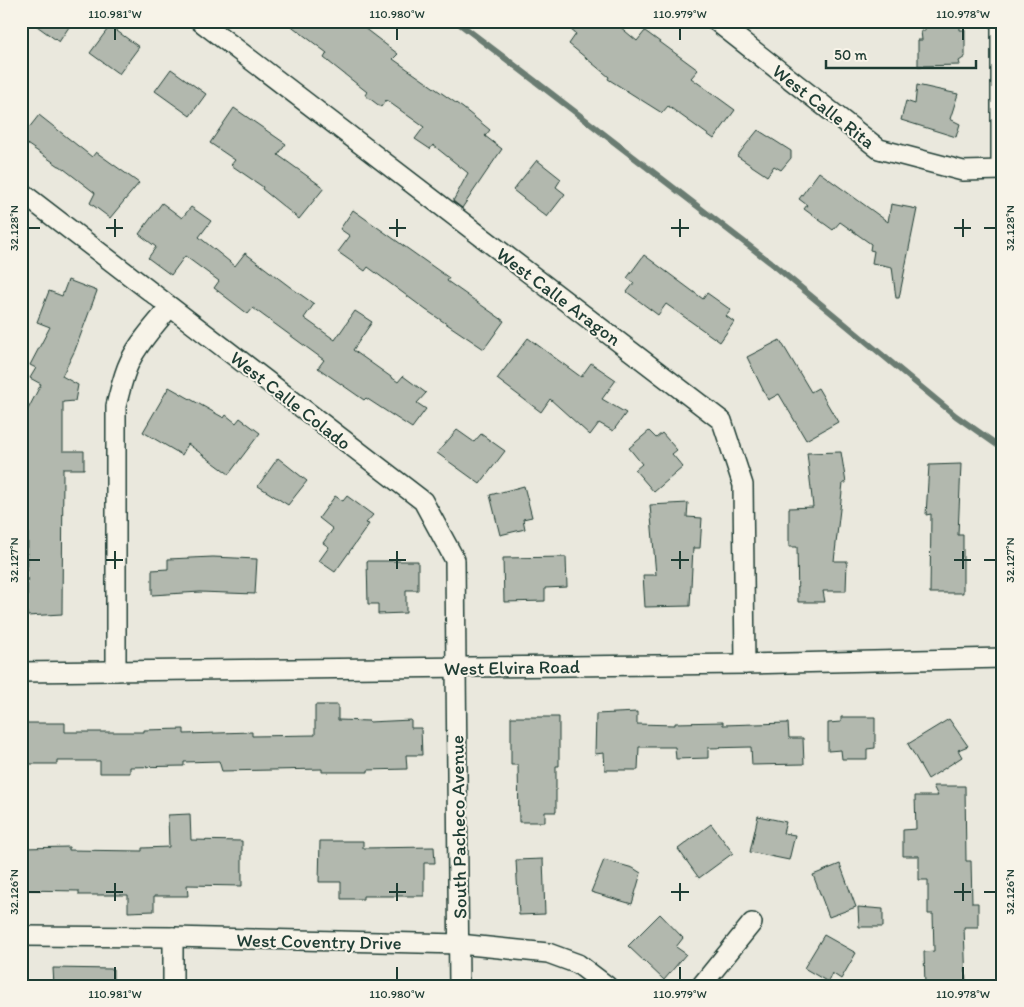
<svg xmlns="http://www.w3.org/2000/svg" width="1024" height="1007" viewBox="0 0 1024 1007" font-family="Itim,sans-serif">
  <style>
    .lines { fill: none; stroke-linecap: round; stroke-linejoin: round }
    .stream { stroke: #6a7c72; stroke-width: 6 }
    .building { fill: #b2b8ae; stroke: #1f3d34 }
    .street-casing { stroke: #1f3d34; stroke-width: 22 }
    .street { stroke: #f7f3e8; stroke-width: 19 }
    .ticks { fill: none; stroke: #1f3d34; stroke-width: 2 }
    .labels { text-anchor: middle; stroke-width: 4; stroke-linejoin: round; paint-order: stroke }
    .street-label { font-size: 19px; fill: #1f3d34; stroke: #f7f3e8 }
    .neatline { fill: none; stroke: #1f3d34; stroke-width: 2 }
    .ticks-label { font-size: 12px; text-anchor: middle; fill: #1f3d34 }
  </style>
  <rect width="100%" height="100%" fill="#eae8dd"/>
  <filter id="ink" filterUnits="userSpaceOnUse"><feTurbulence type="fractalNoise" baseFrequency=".02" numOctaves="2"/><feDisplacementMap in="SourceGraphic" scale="10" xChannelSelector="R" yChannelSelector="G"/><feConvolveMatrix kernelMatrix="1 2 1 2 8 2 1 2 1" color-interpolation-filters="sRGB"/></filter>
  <g filter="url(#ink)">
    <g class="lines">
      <!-- stream -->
      <path class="stream" d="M456,21L522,71L770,262L956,416L1003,449"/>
    </g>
    <!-- building -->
    <g class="building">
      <path d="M30,21H73L59,42Z"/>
      <path d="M285,21H355L398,54L393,59L463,108L490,130L485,136L502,149L462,208L453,201L468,173L433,145L430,149L415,139L424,127L386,100L381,107L365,95L367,92L324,58L327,53Z"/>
      <path d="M560,21H613L637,41L645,31L698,70L691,78L735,110L714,139L668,106L662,113L608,79L609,77L569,44L576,34Z"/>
      <path d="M925,21H960V30H965V57L959,61L960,65L918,66V40H922L921,31H925Z"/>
      <path d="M110,26L139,47L119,74L90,53Z"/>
      <path d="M171,69L206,94L190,116L155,91Z"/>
      <path d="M917,85L958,94L950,119L960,124L956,137L901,120L906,101L915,104Z"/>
      <path d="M234,108L286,144L278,155L324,188L299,219L262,189L263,187L231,165L235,160L210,143Z"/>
      <path d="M39,115L92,157L96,152L139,183L110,218L90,203L95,193L60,166H59L21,140V138Z"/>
      <path d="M758,130L791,151V158L781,170L774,166L767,176L737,156Z"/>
      <path d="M537,160L561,179L556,187L565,194L547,217L513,190Z"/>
      <path d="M819,172L888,222L891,204L917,209L899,298H896L892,267L872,263L874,251L870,250L871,244L840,222L833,230L804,209L807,205L799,199Z"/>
      <path d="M162,203L182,218L191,207L211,221L199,237L235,266L245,253L290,287L314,304L304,318L335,340L355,311L372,322L353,350L398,382L403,376L426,393L417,403L426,409L412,428L366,398L364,400L318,368L324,360L253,308L248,314L214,288L219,281L185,256L171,275L148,258L156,247L139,234Z"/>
      <path d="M353,210L449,278L447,281L504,321L484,349L426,310L368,267L365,271L338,252L350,236L340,229Z"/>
      <path d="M644,255L703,299L707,293L731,310L726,316L734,322L720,342L666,304L658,315L627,292L634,283L627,278Z"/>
      <path d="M68,280L97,291L75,350L62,376L78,385L75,401L63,402V451H84V469H63L62,614L27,616L28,531H26L21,488L25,487L24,417L41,384L30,378L36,368L30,365L50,327L37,322L49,291L62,296Z"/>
      <path d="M528,338L581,377L591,363L616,380L602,399L626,413L613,431L599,423L590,435L550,399L541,412L497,379Z"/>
      <path d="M780,340L811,392L818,388L838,422L806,440L779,394L768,400L747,357Z"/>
      <path d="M169,387L224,418L226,415L236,423L240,418L260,433L229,474L188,444L182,455L143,432Z"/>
      <path d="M457,430L474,442L481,434L505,451L480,484L437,453Z"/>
      <path d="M649,431L656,438L662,433L677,450L672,454L683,467L654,492L635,470L642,464L629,448Z"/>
      <path d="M841,452L846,483H843L834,561H847L846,591H823L825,602H798L797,547H789V508L813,507L807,453Z"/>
      <path d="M278,458L307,481L288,505L258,486Z"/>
      <path d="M961,464L958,535H963V593H930L931,514L926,515L929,465Z"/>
      <path d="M524,486L532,517L523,519L525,529L500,535L490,495Z"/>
      <path d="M335,496L343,501L347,496L373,515L366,523L369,524L335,572L319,561L329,547L323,543L333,529L319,518Z"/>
      <path d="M688,503L687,517L702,518L700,548H693L690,606L645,607L643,575H656L650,505Z"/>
      <path d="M213,557L257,559L255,594L200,592L152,595V570L168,569V559Z"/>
      <path d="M566,557L567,587L545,588V601L504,602L503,558Z"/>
      <path d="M367,561H418V590H406V613L378,614V604H368Z"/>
      <path d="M315,705H338V720L369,721V722L411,720V728H421L422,755H406L407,769L368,770V772H322V769L222,771L219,761L184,762V766L130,767V773H100V761H57V764H21V723H65V732H144V730L184,729V734L252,732V736L315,735Z"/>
      <path d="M637,712V724L675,725V723L723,722V725L788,723L789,738H803L804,764L752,765L751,747L708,748V758L676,759L675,747H639L638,770H605L604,753L595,754L596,714Z"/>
      <path d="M511,717H559V766H556V812H545V822H519L518,765H511Z"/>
      <path d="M841,717H875V748L867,749V759H842L841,750L828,751V723L841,722Z"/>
      <path d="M949,719L968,746L958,750L962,757L928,779L908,744Z"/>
      <path d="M933,786H965L966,861H971L972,903H978V927H964L966,985L925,986L924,952L934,951L933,914H928V880H919V856H903V830L916,829L915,796H938Z"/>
      <path d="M190,814L191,840L242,841V886L187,885L188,896H154V911L128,912V895H79V891L21,890L22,848L69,847V850L142,851V848L169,847L168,815Z"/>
      <path d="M758,816L786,822L783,833L795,835L789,860L750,852Z"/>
      <path d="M711,824L733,853L699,878L678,849Z"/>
      <path d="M320,841H363V848L434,847L435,863H424V896H363V899H341V882H319Z"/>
      <path d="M543,859L545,914L519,915L516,860Z"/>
      <path d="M604,860L633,868L641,873L632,904L591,892Z"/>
      <path d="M840,864L856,907L829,917L813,875Z"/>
      <path d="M858,907L883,909V927H859Z"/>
      <path d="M660,914L683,938L676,947L686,954L664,980L628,946Z"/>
      <path d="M824,935L856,953L841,979L832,973L828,982L804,968Z"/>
      <path d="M53,968L113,969V986H54Z"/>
    </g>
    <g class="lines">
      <!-- street casing -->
      <g class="street-casing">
        <g id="street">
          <path d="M200,21L722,421L743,485L745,664"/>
          <path d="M716,21L879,149L963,171L1003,170"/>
          <path d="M1001,170V21"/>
          <path d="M21,192L423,501L455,560L459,986"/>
          <path d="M116,671V406C120,391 123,375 130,361C140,341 156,324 170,307"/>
          <path d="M21,672L745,664L1003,658"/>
          <path d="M21,936L173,937L459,944L548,953L578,964L607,986"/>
          <path d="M173,986V937"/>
          <path d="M701,986L752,923"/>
        </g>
      </g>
      <!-- street -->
      <use href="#street" class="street"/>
    </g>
  </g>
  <!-- ticks -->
  <path class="ticks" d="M115,28V40M397,28V40M680,28V40M963,28V40M115,219V237M397,219V237M680,219V237M963,219V237M28,228H40M106,228H123M389,228H406M671,228H689M954,228H971M984,228H996M115,551V569M397,551V569M680,551V569M963,551V569M28,560H40M106,560H123M389,560H406M671,560H689M954,560H971M984,560H996M115,883V901M397,883V901M680,883V901M963,883V901M28,892H40M106,892H123M389,892H406M671,892H689M954,892H971M984,892H996M115,967V980M397,967V980M680,967V980M963,967V980"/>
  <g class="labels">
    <!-- street labels -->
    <g class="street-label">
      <text transform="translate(824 106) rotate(38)" y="7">West Calle Rita</text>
      <text transform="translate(559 296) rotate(37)" y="7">West Calle Aragon</text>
      <text transform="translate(291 400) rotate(38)" y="7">West Calle Colado</text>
      <text transform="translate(512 667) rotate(-1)" y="7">West Elvira Road</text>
      <text transform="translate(458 827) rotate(-91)" y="7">South Pacheco Avenue</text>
      <text transform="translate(319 941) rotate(1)" y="7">West Coventry Drive</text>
    </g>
  </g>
  <!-- margin -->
  <rect width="1024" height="1007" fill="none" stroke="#f7f3e8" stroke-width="55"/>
  <!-- scale -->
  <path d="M826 60v8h150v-8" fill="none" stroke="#1f3d34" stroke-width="2.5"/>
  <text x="834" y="60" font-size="15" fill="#1f3d34" stroke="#f7f3e8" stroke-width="4" paint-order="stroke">50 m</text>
  <rect x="28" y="28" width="968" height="952" class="neatline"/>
  <g class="ticks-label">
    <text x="115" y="18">110.981°W</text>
    <text x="397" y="18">110.980°W</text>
    <text x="680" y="18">110.979°W</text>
    <text x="963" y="18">110.978°W</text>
    <text transform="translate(14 228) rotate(-90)" y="4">32.128°N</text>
    <text transform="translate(1010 228) rotate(-90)" y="4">32.128°N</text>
    <text transform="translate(14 560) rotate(-90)" y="4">32.127°N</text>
    <text transform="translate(1010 560) rotate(-90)" y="4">32.127°N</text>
    <text transform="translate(14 892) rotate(-90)" y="4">32.126°N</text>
    <text transform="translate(1010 892) rotate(-90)" y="4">32.126°N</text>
    <text x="115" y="998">110.981°W</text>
    <text x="397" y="998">110.980°W</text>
    <text x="680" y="998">110.979°W</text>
    <text x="963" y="998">110.978°W</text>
  </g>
</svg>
